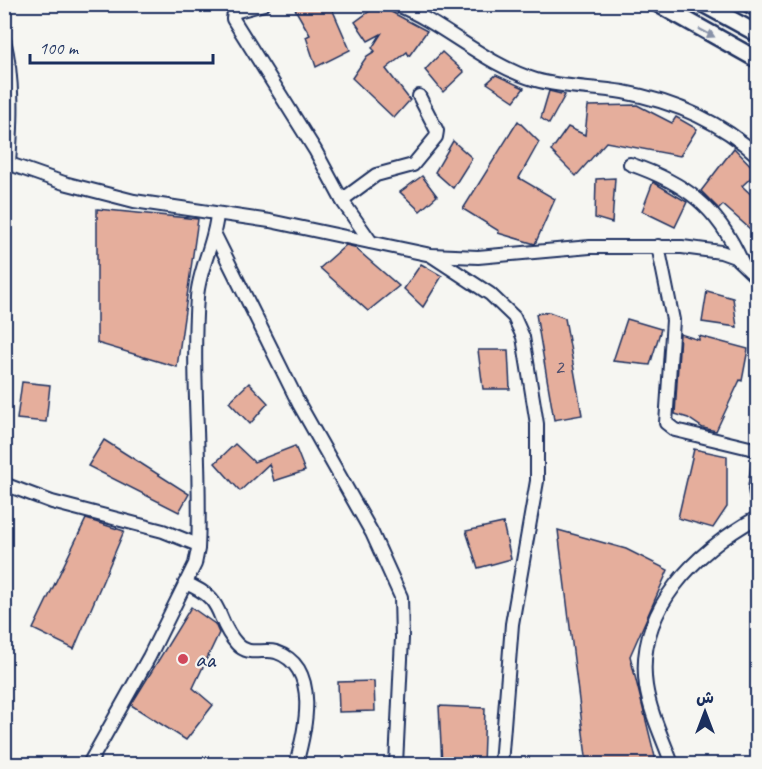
<svg xmlns="http://www.w3.org/2000/svg" width="762" height="769" viewBox="0 0 762 769" font-family="Caveat,'Playpen Sans Arabic',sans-serif">
  <style>
    .building { fill: #e5ae9c; stroke: #1b2f5e; stroke-width: 1.5 }
    .lines { fill: none; stroke-linecap: round; stroke-linejoin: round }
    .minor-casing { stroke: #1b2f5e; stroke-width: 16 }
    .major-casing { stroke: #1b2f5e; stroke-width: 20 }
    .minor { stroke: #f6f6f2; stroke-width: 12 }
    .major { stroke: #f6f6f2; stroke-width: 15 }
    .oneway { fill: #8892a8 }
    .poi-dot { fill: #d1495b; stroke: #f6f6f2; stroke-width: 2 }
    .labels { text-anchor: middle; stroke-width: 4.5; stroke-linejoin: round; paint-order: stroke }
    .number-label { font-size: 21px; fill: #4e4f6e }
    .poi-label { font-size: 24px; fill: #1b2f5e; stroke: #f6f6f2; text-anchor: start }
  </style>
  <rect width="100%" height="100%" fill="#f6f6f2"/>
  <filter id="ink" filterUnits="userSpaceOnUse"><feTurbulence type="fractalNoise" baseFrequency=".0167" numOctaves="2"/><feDisplacementMap in="SourceGraphic" scale="12" xChannelSelector="R" yChannelSelector="G"/><feConvolveMatrix kernelMatrix="1 2 1 2 8 2 1 2 1" color-interpolation-filters="sRGB"/></filter>
  <g filter="url(#ink)">
    <!-- building -->
    <g class="building">
      <path d="M292,4H330L350,50L316,67L306,37L310,35Z"/>
      <path d="M378,5L427,31L409,56L407,52L386,69L410,100L394,118L352,78L367,56L375,51L372,48L381,34L368,41L355,22Z"/>
      <path d="M442,52L464,72L443,92L425,70Z"/>
      <path d="M496,75L524,88L514,101L487,83Z"/>
      <path d="M549,91L565,95L549,124L541,118Z"/>
      <path d="M637,105L672,123L676,117L697,129L680,156L606,142L576,176L551,151L568,127L585,135L588,106Z"/>
      <path d="M518,121L539,142L519,178L555,199L535,244L498,233L499,231L463,209Z"/>
      <path d="M453,141L472,158L453,188L435,172Z"/>
      <path d="M734,148L757,172L742,186L758,201V236L723,205L719,209L701,191Z"/>
      <path d="M422,176L437,196L420,211L400,192Z"/>
      <path d="M615,178L612,223L595,218L596,179Z"/>
      <path d="M653,182L687,202L675,227L642,211Z"/>
      <path d="M97,209L198,219L177,367L97,343Z"/>
      <path d="M346,245L354,247L399,286L368,311L320,268Z"/>
      <path d="M421,264L442,276L423,307L404,289Z"/>
      <path d="M707,291L733,298L737,327L702,322Z"/>
      <path d="M549,312L565,318L582,415L554,420L536,314Z"/>
      <path d="M627,319L661,329L650,365L613,361Z"/>
      <path d="M680,334L699,340V336L748,349L742,381L740,380L716,431L703,428L688,418L675,414Z"/>
      <path d="M478,350H508L510,389H483Z"/>
      <path d="M22,382L50,385L46,422L17,419Z"/>
      <path d="M249,383L268,403L250,424L229,402Z"/>
      <path d="M104,440L189,494L179,512L88,466Z"/>
      <path d="M235,444L254,462L295,446L305,471L274,481L269,464L240,491L215,463Z"/>
      <path d="M694,449L727,456V507L713,528L678,518Z"/>
      <path d="M86,519L124,531L74,649L33,629Z"/>
      <path d="M503,523L511,559L478,568L466,531Z"/>
      <path d="M558,530L626,549L668,570L630,656L657,765H587Z"/>
      <path d="M191,607L215,624L219,633L193,688L213,705L186,740L131,705Z"/>
      <path d="M374,681L375,711L339,712L338,682Z"/>
      <path d="M439,706L485,708L483,765H442Z"/>
    </g>
    <g class="lines">
      <!-- minor casing -->
      <g class="minor-casing">
        <g id="minor">
          <path d="M264,4L234,12L233,19L315,150L343,202L371,242"/>
          <path d="M395,4C445,24 485,65 536,80C565,88 594,87 623,92C672,101 720,121 758,156"/>
          <path d="M4,39C14,81 12,121 9,163"/>
          <path d="M4,162L64,183L134,201L270,221L431,255L478,257L590,247H682L721,252L735,257L758,279"/>
          <path d="M630,164C685,183 717,206 742,262"/>
          <path d="M342,200L376,175L413,165L436,137L437,131L419,96"/>
          <path d="M215,235L299,404L372,533L401,597L402,638L396,764"/>
          <path d="M658,246L673,320L666,423L675,430L758,450"/>
          <path d="M432,256L490,294L514,317L523,337L537,424V481L512,624L501,764"/>
          <path d="M758,466L755,489L758,508"/>
          <path d="M4,484L52,502L163,531L198,545"/>
          <path d="M185,583C228,600 213,618 237,644C249,657 263,648 276,652C321,667 305,732 296,764"/>
          <path d="M89,764L149,657L195,564L198,549C202,465 191,381 197,297C199,268 215,243 217,214"/>
          <path d="M672,764C663,739 650,713 646,686C635,610 696,551 758,517"/>
        </g>
      </g>
      <!-- major casing -->
      <g class="major-casing">
        <g id="major">
          <path d="M658,4L758,60"/>
          <path d="M703,4L758,34"/>
          <path d="M749,4L758,9"/>
        </g>
      </g>
      <!-- minor -->
      <use href="#minor" class="minor"/>
      <!-- major -->
      <use href="#major" class="major"/>
    </g>
    <!-- one-way arrows -->
    <defs><path id="oneway-solid" d="M-6-.8H1V-3.2L6.5 0L1 3.2V.8H-6Z" transform="scale(1.5)"/></defs>
    <use class="oneway" href="#oneway-solid" transform="translate(707 33) rotate(28)"/>
  </g>
  <!-- markers -->
  <circle class="poi-dot" cx="183" cy="659" r="6"/>
  <g class="labels">
    <!-- number labels -->
    <g class="number-label">
      <text x="559" y="374">2</text>
    </g>
    <!-- poi labels -->
    <g class="poi-label">
      <text x="195" y="667">aa</text>
    </g>
  </g>
  <!-- margin -->
  <rect width="762" height="769" fill="none" stroke="#f6f6f2" stroke-width="24"/>
  <rect x="12" y="12" width="738" height="745" fill="none" stroke="#1b2f5e" stroke-width="2" filter="url(#ink)"/>
  <!-- north arrow -->
  <g transform="translate(705 712)" stroke="#f6f6f2" stroke-width="4.5" paint-order="stroke">
  <path d="M0-4.5L10 22L0 15L-10 22Z" fill="#1b2f5e"/>
  <text y="-9" font-size="16" font-weight="bold" text-anchor="middle" fill="#1b2f5e">ش</text>
  </g>
  <!-- scale -->
  <path d="M30 54v9h183v-9" fill="none" stroke="#1b2f5e" stroke-width="3"/>
  <text x="39" y="54" font-size="18" fill="#1b2f5e" stroke="#f6f6f2" stroke-width="4.5" paint-order="stroke">100 m</text>
</svg>
